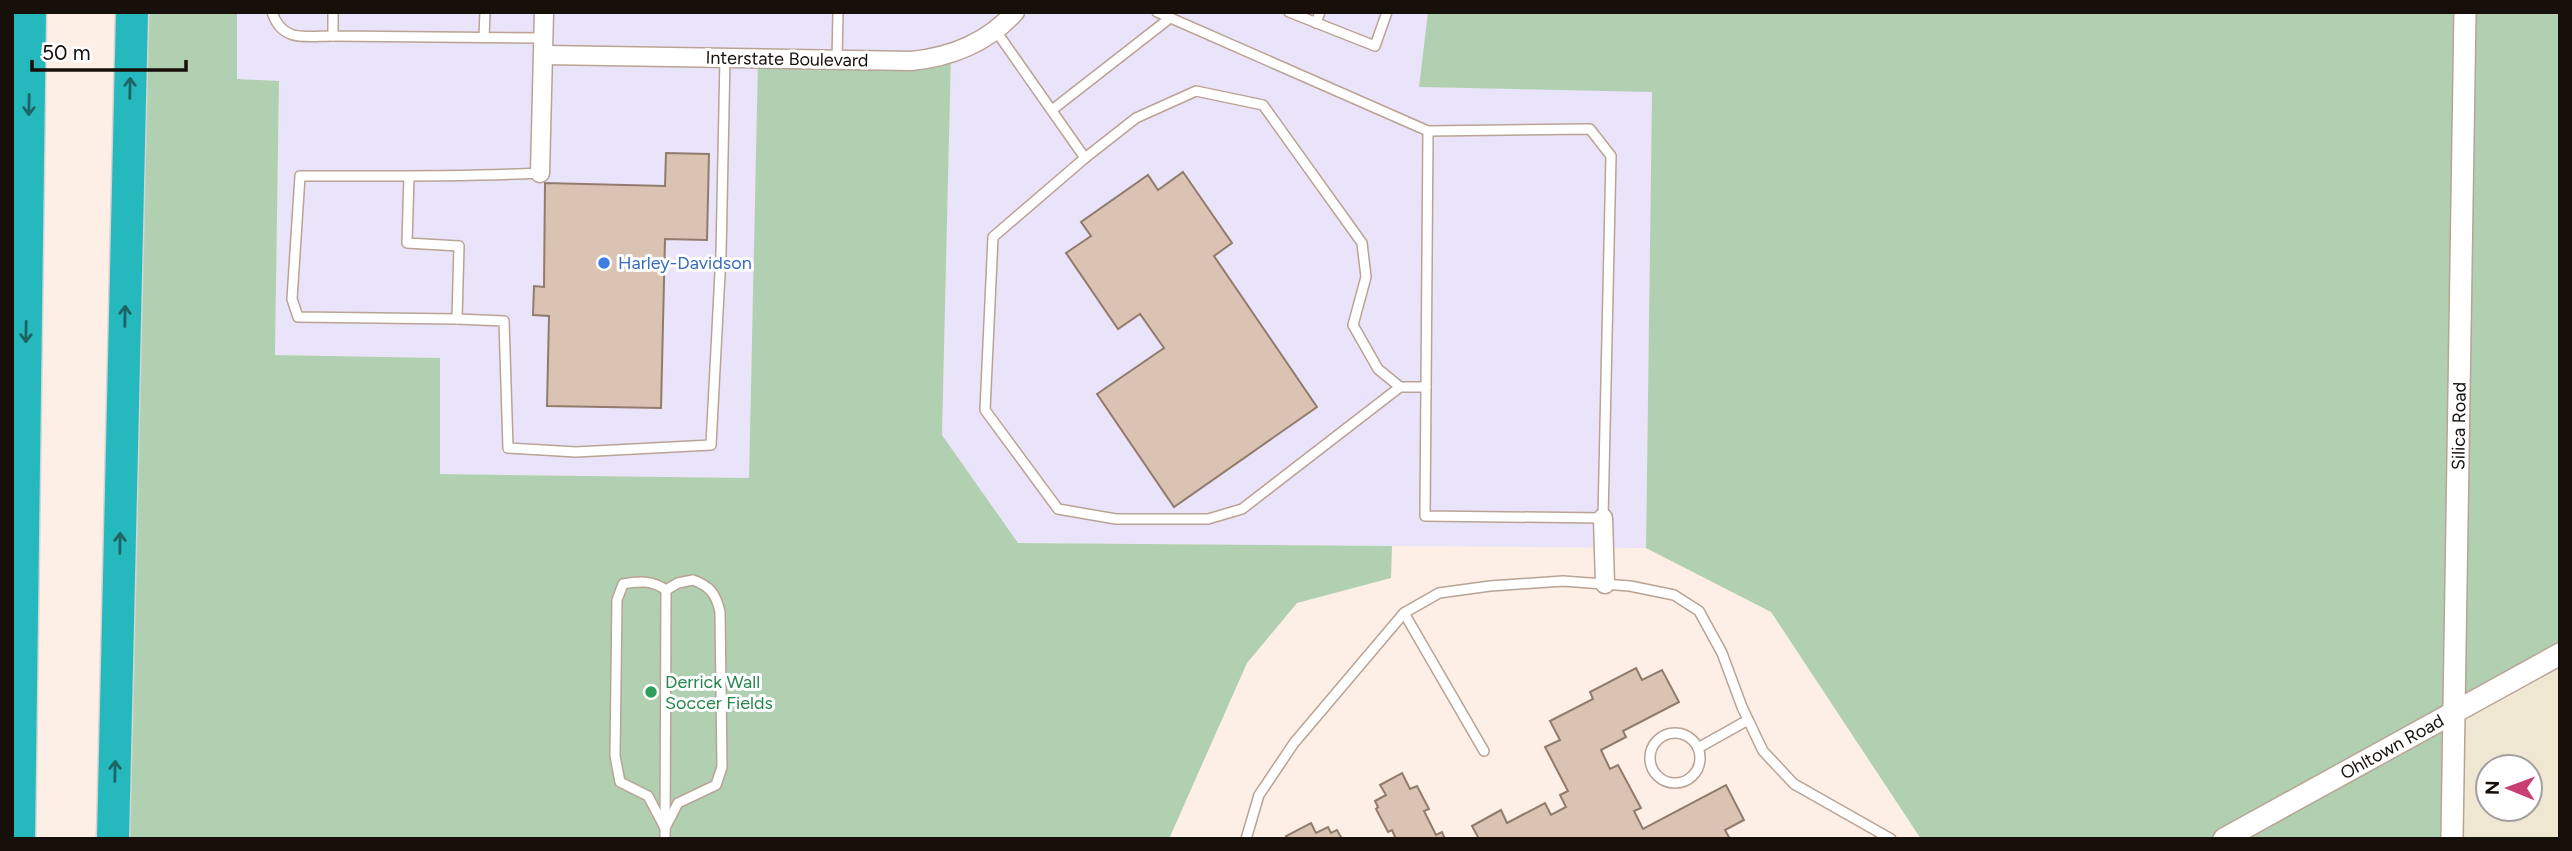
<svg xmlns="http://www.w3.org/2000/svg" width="2572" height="851" viewBox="0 0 2572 851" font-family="Figtree,sans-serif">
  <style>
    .commercial { fill: #eae4fa }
    .industrial { fill: #f0e7d2; fill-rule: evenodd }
    .green { fill: #b1d0b1 }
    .building { fill: #dac3b3; stroke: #917b6d; stroke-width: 2 }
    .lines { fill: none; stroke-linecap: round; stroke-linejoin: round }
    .service-casing { stroke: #b9a394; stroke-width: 12 }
    .minor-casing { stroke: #b9a394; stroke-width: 21 }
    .tertiary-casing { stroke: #b9a394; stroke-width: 24 }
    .motorway-casing { stroke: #d5d4d3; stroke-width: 35 }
    .service { stroke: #fff; stroke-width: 9 }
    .minor { stroke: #fff; stroke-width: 18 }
    .tertiary { stroke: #fff; stroke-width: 21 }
    .motorway { stroke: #25b9be; stroke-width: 32 }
    .oneway { stroke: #1e6464 }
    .shop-dot { fill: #3f7fe0; stroke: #fff; stroke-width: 2.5 }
    .leisure-dot { fill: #2e9e5b; stroke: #fff; stroke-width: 2.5 }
    .labels { text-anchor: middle; stroke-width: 6; stroke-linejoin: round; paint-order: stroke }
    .street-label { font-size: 18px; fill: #170f0a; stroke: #fff }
    .shop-label { font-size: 18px; fill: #366cbe; stroke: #fff; text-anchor: start }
    .leisure-label { font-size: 18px; fill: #27864d; stroke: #fff; text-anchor: start }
  </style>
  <rect width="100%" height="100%" fill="#fdefe5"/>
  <!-- commercial -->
  <path class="commercial" d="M237,12H1428L1420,87L1652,91L1646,548L1018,543L942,435L951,55L758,59L749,478L439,474V358L275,355L279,81L236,80Z"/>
  <!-- industrial -->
  <path class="industrial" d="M2560,654V839H2452L2454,713ZM2488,767H2530V809H2488Z"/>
  <!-- green -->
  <g class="green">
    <path d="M131,12H237V79L279,81L275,355L440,358V474L749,478L758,59L951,54L942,435L1018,543L1392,546L1391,578L1297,603L1247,663L1169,839H113Z"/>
    <path d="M1428,12H2560V654L2454,713L2452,839H1921L1771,612L1646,548L1652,92L1419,87Z"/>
  </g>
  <!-- building -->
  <g class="building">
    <path d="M666,153L709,154L707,240L665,239L661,408L547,406L549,316L533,315L534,286L544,287L545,183L665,186Z"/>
    <path d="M1183,172L1232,243L1214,256L1317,407L1174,507L1097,394L1164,348L1140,314L1118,329L1066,253L1091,236L1081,222L1148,175L1158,190Z"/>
    <path d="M1636,668L1642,680L1662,670L1679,702L1623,731L1626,737L1601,750L1610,769L1618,765L1641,808L1634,811L1643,829L1726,785L1744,820L1725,830L1730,839H1479L1472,826L1501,810L1507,823L1545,803L1551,815L1566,807L1560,795L1568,791L1545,747L1560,740L1550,721L1593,699L1590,692Z"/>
    <path d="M1402,773L1410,789L1417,786L1429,809L1424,811L1436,835L1442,832L1445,839H1396L1392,830L1388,832L1376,809L1378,807L1375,801L1386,795L1380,785Z"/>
    <path d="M1311,823L1316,833L1328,827L1331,833L1337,830L1342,839H1288L1286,836Z"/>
  </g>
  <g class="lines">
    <!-- service casing -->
    <g class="service-casing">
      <g id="service">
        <path d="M272,12C282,43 306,36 333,36"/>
        <path d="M333,12V36L544,38"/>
        <path d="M1157,12L1428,131L1590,129L1611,156L1603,518L1425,516L1428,131"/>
        <path d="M1289,12L1375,46L1387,12"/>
        <path d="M1316,23L1320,12"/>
        <path d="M996,31L1085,158L993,237L985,410L1058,509L1116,519H1208L1242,509L1400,387H1426"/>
        <path d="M484,37L485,12"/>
        <path d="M837,60L838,12"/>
        <path d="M1052,110L1170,18"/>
        <path d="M1085,158L1136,118L1196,91L1263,105L1362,243L1366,277L1353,325L1378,369L1400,387"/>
        <path d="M409,176L407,243L459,246L457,319L298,317L292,299L300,176C380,176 460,177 540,173"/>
        <path d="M457,319L504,321L508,448L576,452L711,445L721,254L725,58"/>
        <path d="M693,580C710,586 716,594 720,612L722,767L716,785L678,803L665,828L648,796L620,782L615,756L617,600L623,584C639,581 652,580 666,590L678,583Z"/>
        <path d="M1404,613L1484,751"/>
        <circle cx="1675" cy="758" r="25"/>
        <path d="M1698,748L1748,720"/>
        <path d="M665,839L666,590"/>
        <path d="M1246,839L1259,795L1294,743L1404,613L1439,593L1490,586L1563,581L1630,586L1674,595L1699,611L1722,653L1742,707L1763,751L1794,784L1891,839"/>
      </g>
    </g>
    <!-- minor casing -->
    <g class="minor-casing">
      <g id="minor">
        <path d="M544,55L911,61C952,57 987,43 1015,12"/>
        <path d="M540,173L544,12"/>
        <path d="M1603,518L1605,584"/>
      </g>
    </g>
    <!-- tertiary casing -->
    <g class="tertiary-casing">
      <g id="tertiary">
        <path d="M2224,839L2560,654"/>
        <path d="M2452,839L2465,12"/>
      </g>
    </g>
    <!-- motorway casing -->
    <g class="motorway-casing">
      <g id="motorway">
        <path d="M19,839L30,12"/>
        <path d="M113,839L132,12"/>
      </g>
    </g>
    <!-- service -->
    <use href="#service" class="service"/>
    <!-- minor -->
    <use href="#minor" class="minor"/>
    <!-- tertiary -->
    <use href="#tertiary" class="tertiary"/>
    <!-- motorway -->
    <use href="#motorway" class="motorway"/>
  </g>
  <!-- one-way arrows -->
  <defs><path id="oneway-shaft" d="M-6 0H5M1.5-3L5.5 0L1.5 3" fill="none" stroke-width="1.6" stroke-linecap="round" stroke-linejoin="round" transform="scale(1.75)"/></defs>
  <g class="oneway">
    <use href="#oneway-shaft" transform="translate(130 88) rotate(-89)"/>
    <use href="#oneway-shaft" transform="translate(29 105) rotate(91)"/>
    <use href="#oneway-shaft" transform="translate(125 316) rotate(-89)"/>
    <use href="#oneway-shaft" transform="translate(26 332) rotate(91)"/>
    <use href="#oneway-shaft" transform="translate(120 543) rotate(-89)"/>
    <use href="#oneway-shaft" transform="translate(115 771) rotate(-89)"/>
  </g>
  <!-- markers -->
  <circle class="shop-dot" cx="604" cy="263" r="7"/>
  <circle class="leisure-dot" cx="651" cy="692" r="7"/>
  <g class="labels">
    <!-- street labels -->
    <g class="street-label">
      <text transform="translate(787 59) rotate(1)" y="6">Interstate Boulevard</text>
      <text transform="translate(2459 426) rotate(-89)" y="6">Silica Road</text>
      <text transform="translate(2392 747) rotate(-29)" y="6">Ohltown Road</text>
    </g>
    <!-- shop labels -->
    <g class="shop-label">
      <text x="618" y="269">Harley-Davidson</text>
    </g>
    <!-- leisure labels -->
    <g class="leisure-label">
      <text x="665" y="688">Derrick Wall<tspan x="665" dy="21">Soccer Fields</tspan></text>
    </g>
  </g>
  <!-- border -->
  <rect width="2572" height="851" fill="none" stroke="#170f0a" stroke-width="28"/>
  <!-- north arrow -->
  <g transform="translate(2509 788) rotate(271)"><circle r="33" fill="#ffffff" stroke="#a29f9d" stroke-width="2"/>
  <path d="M0-5L12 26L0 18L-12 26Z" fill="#ca3f73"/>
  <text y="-10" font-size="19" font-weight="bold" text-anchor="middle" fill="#170f0a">N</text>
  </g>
  <!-- scale -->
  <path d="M32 60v10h154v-10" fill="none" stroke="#170f0a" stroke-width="3.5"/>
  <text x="42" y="60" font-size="21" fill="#170f0a" stroke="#ffffff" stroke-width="5" paint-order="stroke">50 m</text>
</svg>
